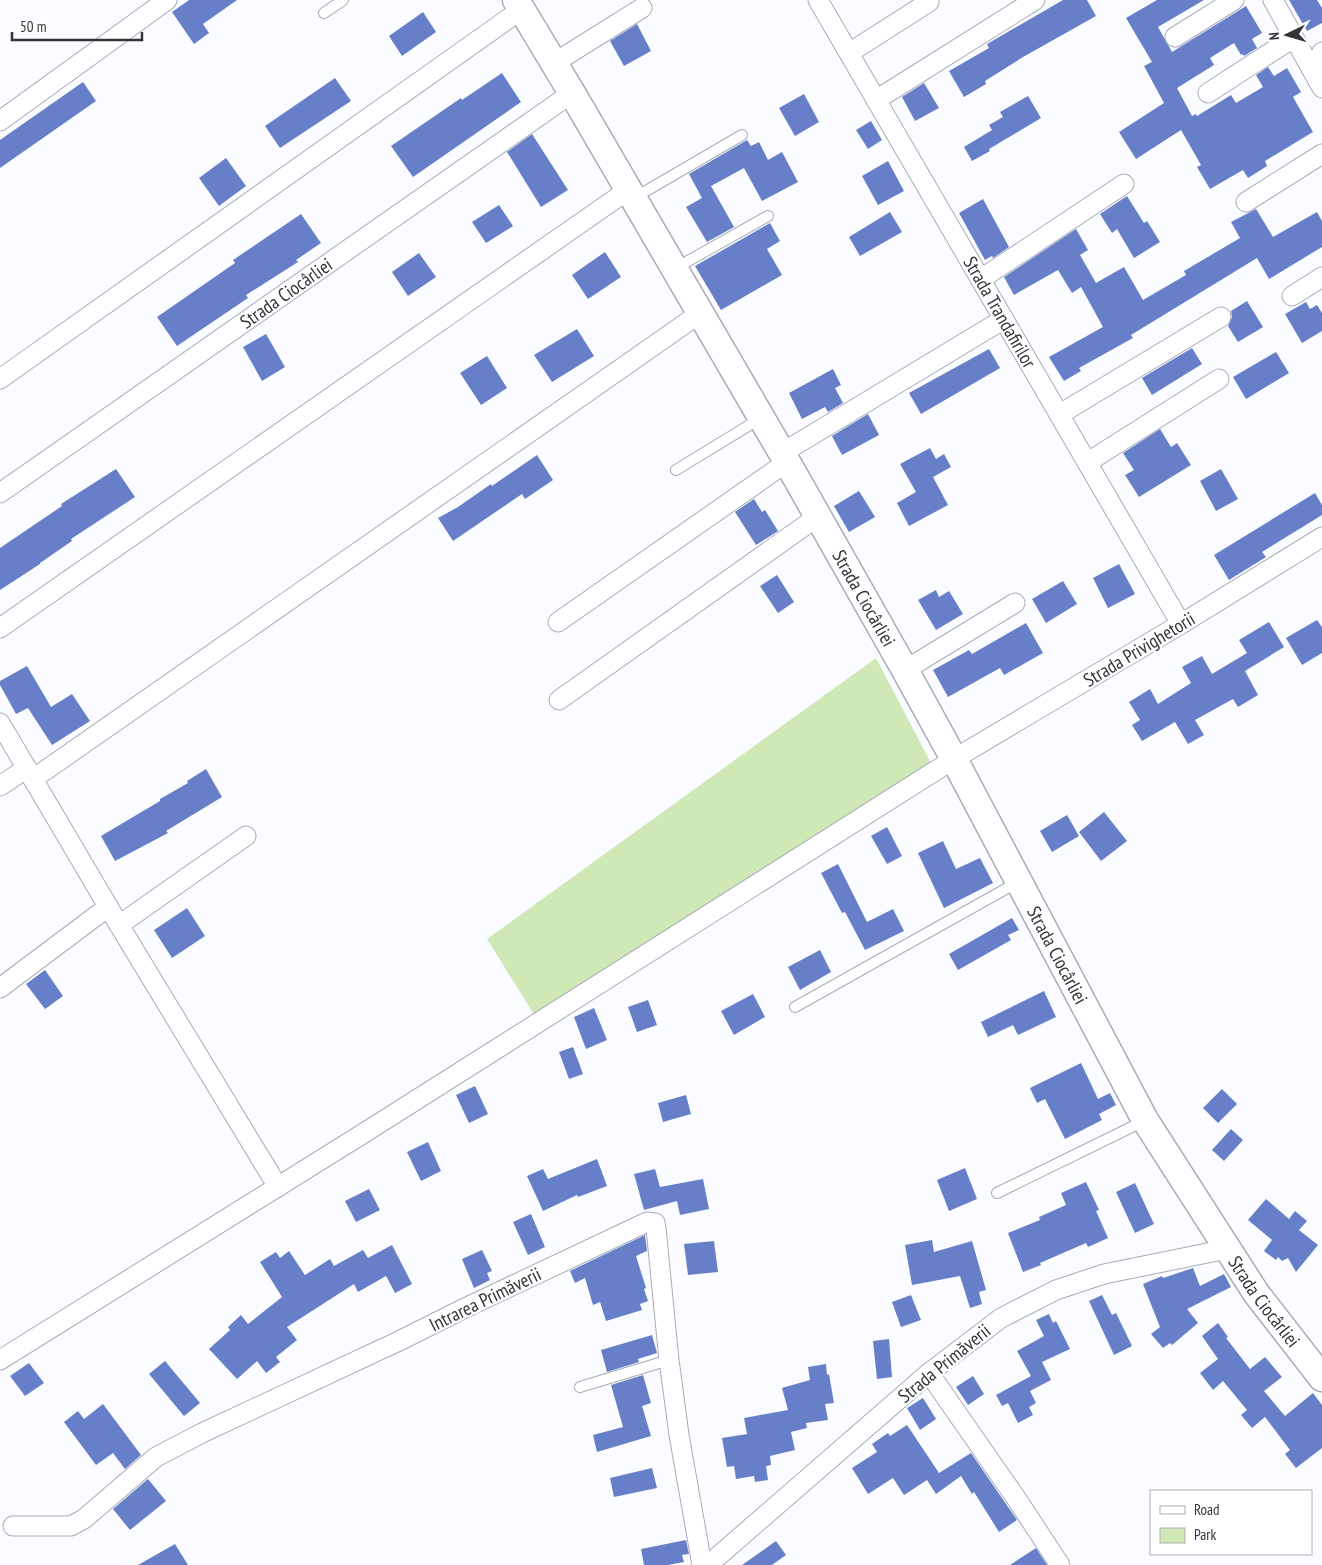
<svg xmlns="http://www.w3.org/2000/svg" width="1322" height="1565" viewBox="0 0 1322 1565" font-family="'PT Sans Narrow',sans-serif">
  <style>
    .green { fill: #cee8b6 }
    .building { fill: #677fc8 }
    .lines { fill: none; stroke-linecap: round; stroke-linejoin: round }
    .lane-casing { stroke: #a7acb9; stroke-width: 12 }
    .street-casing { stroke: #a7acb9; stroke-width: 21 }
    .secondary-casing { stroke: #a7acb9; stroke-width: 29 }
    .lane { stroke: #fff; stroke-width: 10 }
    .street { stroke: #fff; stroke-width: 19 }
    .secondary { stroke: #fff; stroke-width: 26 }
    .labels { text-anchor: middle; stroke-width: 4.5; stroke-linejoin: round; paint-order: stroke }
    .street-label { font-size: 19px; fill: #323439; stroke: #fff }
  </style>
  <rect width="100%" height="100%" fill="#fbfcff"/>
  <!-- green -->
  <path class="green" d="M876,658L931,763L535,1016L487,939Z"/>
  <!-- building -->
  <g class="building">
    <path d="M189,0H237L203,24L209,33L194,44L172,12Z"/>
    <path d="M1063,0H1087L1096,16L1023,57L985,81L986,84L964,97L949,71L989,48L987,44Z"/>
    <path d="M1157,0H1204L1158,27L1172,52L1246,6L1262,33L1252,39L1257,48L1244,56L1243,54L1241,55L1234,43L1210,58L1214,65L1177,88L1192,116L1196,114L1197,116L1231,95L1236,103L1263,87L1256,75L1268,67L1274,76L1287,68L1301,92L1293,97L1313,132L1265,161L1267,166L1248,178L1243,170L1210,189L1197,167L1201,165L1181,130L1136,159L1119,132L1164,103L1144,66L1152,62L1126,18Z"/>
    <path d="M1289,0H1317L1322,8V23L1307,31Z"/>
    <path d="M423,12L436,32L402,56L389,36Z"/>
    <path d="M637,24L651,51L624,66L610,41Z"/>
    <path d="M502,73L521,102L413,177L391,146L461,98L462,100Z"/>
    <path d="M335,78L351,101L280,148L265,126Z"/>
    <path d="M83,82L96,101L0,168V140Z"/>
    <path d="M924,83L939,108L915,121L902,97Z"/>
    <path d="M804,94L819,122L795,136L779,108Z"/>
    <path d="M1028,96L1041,118L989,149L990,151L972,161L964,147L992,130L989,125L1003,117L1000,112Z"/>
    <path d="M871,121L882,140L868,149L856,130Z"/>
    <path d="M532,134L568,190L541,207L507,152Z"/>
    <path d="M747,140L751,146L759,142L768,160L782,152L798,182L762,201L744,168L711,186L734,227L707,242L686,207L702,198L689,174Z"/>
    <path d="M226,158L246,186L219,206L199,178Z"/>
    <path d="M888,161L904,191L878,205L862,176Z"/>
    <path d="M1127,196L1144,223L1147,221L1160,242L1134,258L1117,229L1112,233L1100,214Z"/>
    <path d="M983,199L1009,247L993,258L992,256L985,260L959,213Z"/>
    <path d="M499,205L513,226L486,243L472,222Z"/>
    <path d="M1256,209L1273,237L1317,212L1322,221V247L1269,279L1257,258L1131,335L1133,338L1079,368L1081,371L1064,381L1049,357L1103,327L1081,287L1072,293L1058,270L1014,295L1004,277L1076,229L1088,250L1080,255L1096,283L1124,267L1143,300L1186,275L1184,271L1240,238L1231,222Z"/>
    <path d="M890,212L902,232L860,256L849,237Z"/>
    <path d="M301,214L321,243L296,260L298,262L246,295L248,298L177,346L157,317L235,263L233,260Z"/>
    <path d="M770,223L780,241L767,249L782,275L721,310L695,266Z"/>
    <path d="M605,252L621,277L588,299L572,275Z"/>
    <path d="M419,253L436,277L408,296L392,272Z"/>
    <path d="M1247,301L1263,327L1238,342L1228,326L1232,317L1231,311Z"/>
    <path d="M1306,302L1310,309L1317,305L1322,313V331L1302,343L1285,314Z"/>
    <path d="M577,329L594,356L552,382L534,355Z"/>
    <path d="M266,334L285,367L262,381L243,347Z"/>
    <path d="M1192,348L1202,364L1152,395L1142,378Z"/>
    <path d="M989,349L1000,368L921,414L909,393Z"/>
    <path d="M1276,352L1289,373L1246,399L1233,377Z"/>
    <path d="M487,356L507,388L481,405L460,373Z"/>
    <path d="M833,369L841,385L835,388L843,403L828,412L825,407L802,419L789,393Z"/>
    <path d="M868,414L879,435L842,455L832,436Z"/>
    <path d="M1160,429L1171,447L1177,443L1191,465L1139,497L1125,475L1134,470L1123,453Z"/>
    <path d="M930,448L936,459L944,454L951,467L933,477L948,505L909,526L897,503L916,492L900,464Z"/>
    <path d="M537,455L553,480L525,499L522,494L453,541L438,518L458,507L491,484L492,486Z"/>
    <path d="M116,469L135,497L71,539L72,541L40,563V564L0,590V548L62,506L61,504Z"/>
    <path d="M1221,469L1238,499L1216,511L1200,481Z"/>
    <path d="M859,491L875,517L849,532L834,506Z"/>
    <path d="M1315,493L1322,505V515L1262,552L1266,557L1229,580L1214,555Z"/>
    <path d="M754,499L762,512L765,510L778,531L756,545L735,512Z"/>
    <path d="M1119,564L1135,594L1108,608L1093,578Z"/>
    <path d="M777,575L794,602L778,613L760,586Z"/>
    <path d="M1063,581L1077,604L1046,623L1032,599Z"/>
    <path d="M936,590L939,597L949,591L963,614L936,630L918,600Z"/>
    <path d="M1317,620L1322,627V653L1302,665L1286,638Z"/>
    <path d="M1269,622L1284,647L1245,671L1258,695L1238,707L1233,699L1195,720L1204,735L1188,744L1175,722L1142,741L1132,725L1140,720L1129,702L1150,689L1158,704L1191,683L1182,667L1202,656L1212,674L1247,653L1239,640Z"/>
    <path d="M1026,623L1043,653L1004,675L1000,668L948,697L933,670L969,650L972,654Z"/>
    <path d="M27,666L51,707L72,694L90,721L52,745L28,708L16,714L0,685V681Z"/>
    <path d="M206,769L222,797L166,831L168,833L115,861L101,836L160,801V799L188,783L187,781Z"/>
    <path d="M1104,812L1127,841L1101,861L1079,832Z"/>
    <path d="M1067,815L1079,836L1052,852L1040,831Z"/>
    <path d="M887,827L902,856L887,864L871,836Z"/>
    <path d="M943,841L956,869L980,858L993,883L944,908L918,853Z"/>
    <path d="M838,864L867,922L893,909L904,931L865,950L845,912L842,913L821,873Z"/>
    <path d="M187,908L205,936L172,958L154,930Z"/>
    <path d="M1012,918L1019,930L1008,935L1011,940L958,970L949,954Z"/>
    <path d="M820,950L831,972L800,990L788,967Z"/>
    <path d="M45,970L63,996L45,1009L26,984Z"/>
    <path d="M1044,991L1056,1017L1018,1035L1013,1025L988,1037L981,1022Z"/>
    <path d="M753,994L765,1017L734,1035L721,1011Z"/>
    <path d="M648,1000L657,1025L637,1032L628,1007Z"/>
    <path d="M594,1008L607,1040L586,1049L574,1017Z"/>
    <path d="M573,1047L583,1074L569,1079L559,1052Z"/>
    <path d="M1081,1063L1098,1099L1110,1093L1116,1105L1099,1114L1102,1120L1065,1139L1045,1099L1037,1103L1030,1088Z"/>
    <path d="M475,1086L488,1114L469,1123L456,1095Z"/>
    <path d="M1222,1089L1237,1104L1218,1123L1203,1108Z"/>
    <path d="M686,1095L691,1114L663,1122L658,1103Z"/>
    <path d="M1231,1129L1243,1140L1224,1161L1212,1150Z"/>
    <path d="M428,1142L441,1171L421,1181L407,1152Z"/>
    <path d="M597,1159L607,1186L578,1197L577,1195L543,1211L527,1176L543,1169L548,1179Z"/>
    <path d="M965,1168L977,1199L949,1211L937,1180Z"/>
    <path d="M655,1169L660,1187L703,1179L709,1209L680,1215L677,1201L644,1210L634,1174Z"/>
    <path d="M1086,1182L1099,1210L1096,1211L1108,1238L1088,1247L1086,1243L1040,1263L1041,1265L1023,1272L1008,1233L1040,1220L1039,1217L1066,1205L1061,1193Z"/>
    <path d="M1135,1183L1154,1224L1135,1233L1116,1192Z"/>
    <path d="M369,1189L380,1210L356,1222L345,1201Z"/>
    <path d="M1266,1199L1289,1219L1295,1211L1307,1221L1299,1230L1318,1245L1296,1272L1288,1258L1282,1261L1278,1257L1276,1260L1264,1251L1272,1240L1248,1220Z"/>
    <path d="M531,1214L545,1247L528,1255L513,1222Z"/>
    <path d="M645,1235L647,1251L636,1256L646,1288L644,1289L648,1301L640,1304L642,1310L606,1321L600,1302L593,1305L585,1278L575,1283L570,1271Z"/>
    <path d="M932,1240L934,1252L972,1241L986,1290L979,1292L982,1304L970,1308L960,1276L912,1285L905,1245Z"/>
    <path d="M714,1241L718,1272L688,1275L684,1244Z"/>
    <path d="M392,1245L412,1284L395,1293L386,1276L358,1292L354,1284L287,1327L297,1340L276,1357L280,1362L266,1373L257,1361L237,1379L209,1349L230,1330L228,1327L241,1315L248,1324L282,1297L260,1262L276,1252L280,1258L289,1251L305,1275L330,1259L334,1266L363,1250L368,1258Z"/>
    <path d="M482,1250L492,1271L487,1273L490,1280L474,1288L462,1259Z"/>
    <path d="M1193,1268L1200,1286L1224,1274L1231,1287L1187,1309L1198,1323L1172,1345L1170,1343L1163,1348L1151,1334L1160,1327L1143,1284L1162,1276L1163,1278Z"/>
    <path d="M911,1295L921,1320L901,1327L892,1302Z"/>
    <path d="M1102,1295L1112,1315L1116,1313L1132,1346L1114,1355L1089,1301Z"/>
    <path d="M1049,1314L1053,1323L1056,1321L1070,1349L1042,1362L1051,1380L1030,1391L1036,1403L1029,1407L1033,1415L1018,1423L1008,1403L1002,1406L996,1395L1031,1376L1017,1351L1044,1336L1036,1320Z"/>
    <path d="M1218,1323L1228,1337L1226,1338L1250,1369L1265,1357L1282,1377L1264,1391L1285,1416L1313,1393L1322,1405V1448L1296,1468L1285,1454L1290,1450L1265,1417L1252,1428L1241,1415L1247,1410L1223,1381L1213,1390L1200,1373L1218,1359L1202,1336Z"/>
    <path d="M652,1335L657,1353L638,1359L639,1362L607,1372L601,1350Z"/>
    <path d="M889,1339L892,1377L877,1379L873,1341Z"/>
    <path d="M165,1361L200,1403L184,1416L149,1374Z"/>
    <path d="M29,1363L44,1383L25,1396L10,1376Z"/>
    <path d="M826,1364L827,1375L829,1374L834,1403L825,1404L828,1420L806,1423L807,1428L791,1432L795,1450L770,1456L771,1465L766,1466L768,1480L755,1482L754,1476L736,1479L734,1466L727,1467L722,1438L747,1434L744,1418L788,1410L782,1388L810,1380L808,1367Z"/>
    <path d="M643,1375L651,1403L642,1406L651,1436L597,1452L593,1435L623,1427L611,1385Z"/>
    <path d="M973,1376L984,1394L968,1405L956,1387Z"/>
    <path d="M923,1398L936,1419L920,1430L907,1408Z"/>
    <path d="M103,1404L141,1455L125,1469L113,1453L96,1465L64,1422L78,1411L84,1419Z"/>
    <path d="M907,1425L939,1473L971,1453L1017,1520L999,1532L974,1492L972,1494L961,1476L936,1494L927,1480L904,1495L893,1478L868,1494L852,1468L877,1452L872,1444L888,1433L890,1436Z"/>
    <path d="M652,1468L657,1488L614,1497L610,1478Z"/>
    <path d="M148,1479L166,1501L130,1530L113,1509Z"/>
    <path d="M686,1540L689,1554L682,1555L684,1562L668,1565H644L641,1549Z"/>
    <path d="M776,1541L786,1555L772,1565H742Z"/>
    <path d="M175,1544L188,1565H138Z"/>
    <path d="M1036,1548L1047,1565H1010Z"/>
  </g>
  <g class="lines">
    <!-- lane casing -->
    <g class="lane-casing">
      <g id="lane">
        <path d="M324,13L343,0"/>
        <path d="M634,198L742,135"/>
        <path d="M674,269L768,216"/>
        <path d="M676,470L761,418"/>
        <path d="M795,1007L1018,882"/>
        <path d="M997,1193L1144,1121"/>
        <path d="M580,1387L669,1360"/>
      </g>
    </g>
    <!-- street casing -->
    <g class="street-casing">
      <g id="street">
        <path d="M818,0L1181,624"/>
        <path d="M1273,0L1322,88"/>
        <path d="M1175,37L1234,0"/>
        <path d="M849,53L929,2"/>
        <path d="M554,63L642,8"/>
        <path d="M1312,70L1322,52"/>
        <path d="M1208,93L1293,38"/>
        <path d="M876,100L1035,0"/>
        <path d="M0,121L167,0"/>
        <path d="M1246,202L1322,154"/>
        <path d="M981,279L1124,184"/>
        <path d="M1292,296L1322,277"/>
        <path d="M0,379L522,9"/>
        <path d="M1060,414L1221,317"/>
        <path d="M782,453L1004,319"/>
        <path d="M1088,462L1219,379"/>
        <path id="s1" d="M0,493L572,93"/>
        <path d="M558,622L787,462"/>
        <path d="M0,628L628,190"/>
        <path d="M905,670L1015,603"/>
        <path d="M559,700L817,517"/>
        <path d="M0,723L119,925L278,1187"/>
        <path d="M33,779L699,314"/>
        <path d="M0,786L27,768"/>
        <path d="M119,925L246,836"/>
        <path d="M0,988L108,907"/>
        <path d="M0,1360L364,1133L954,759L1181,624L1322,537"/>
        <path d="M929,1373L1016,1498L1060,1565"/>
        <path d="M13,1526H71L84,1519L156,1457L202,1433L399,1341L465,1308L647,1222L655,1223L656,1228L669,1360L679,1435L702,1565"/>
        <path d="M708,1565L929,1373L1001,1318L1056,1290L1104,1274L1227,1249"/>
      </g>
    </g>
    <!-- secondary casing -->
    <g class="secondary-casing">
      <g id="secondary">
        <path id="s2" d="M516,0L572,93L782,453L905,670L954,759L1145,1120L1256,1293L1322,1378"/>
      </g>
    </g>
    <!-- lane -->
    <use href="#lane" class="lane"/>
    <!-- street -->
    <use href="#street" class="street"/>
    <!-- secondary -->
    <use href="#secondary" class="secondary"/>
  </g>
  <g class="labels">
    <!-- street labels -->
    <g class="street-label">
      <text dy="7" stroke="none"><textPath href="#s1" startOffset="349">Strada Ciocârliei</textPath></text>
      <text transform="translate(1000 312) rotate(60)" y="7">Strada Trandafirilor</text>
      <text dy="7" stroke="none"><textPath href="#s2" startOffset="692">Strada Ciocârliei</textPath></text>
      <text transform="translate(1139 649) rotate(-31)" y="7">Strada Privighetorii</text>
      <text dy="7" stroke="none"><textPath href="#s2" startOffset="1098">Strada Ciocârliei</textPath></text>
      <text transform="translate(485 1299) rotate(-26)" y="7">Intrarea Primăverii</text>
      <text dy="7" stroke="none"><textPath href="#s2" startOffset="1502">Strada Ciocârliei</textPath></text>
      <text transform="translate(944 1363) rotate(-39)" y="7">Strada Primăverii</text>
    </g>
  </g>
  <!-- legend -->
  <rect x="1150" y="1490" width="162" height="65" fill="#ffffff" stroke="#adaeb0"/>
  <rect x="1160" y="1506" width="25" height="8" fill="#ffffff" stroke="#adaeb0"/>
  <text x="1194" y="1515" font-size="15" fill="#323439">Road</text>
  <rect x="1160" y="1528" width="25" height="15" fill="#cee8b6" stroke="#adaeb0"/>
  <text x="1194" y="1540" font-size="15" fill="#323439">Park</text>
  <!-- north arrow -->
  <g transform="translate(1287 35) rotate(265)" stroke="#ffffff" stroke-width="4" paint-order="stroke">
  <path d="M0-4L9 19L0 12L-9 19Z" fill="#323439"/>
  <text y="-8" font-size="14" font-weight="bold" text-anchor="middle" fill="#323439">N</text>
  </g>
  <!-- scale -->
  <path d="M12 32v8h130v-8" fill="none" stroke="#323439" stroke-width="2.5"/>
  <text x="20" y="32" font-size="15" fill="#323439" stroke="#ffffff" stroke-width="4" paint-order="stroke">50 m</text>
</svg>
